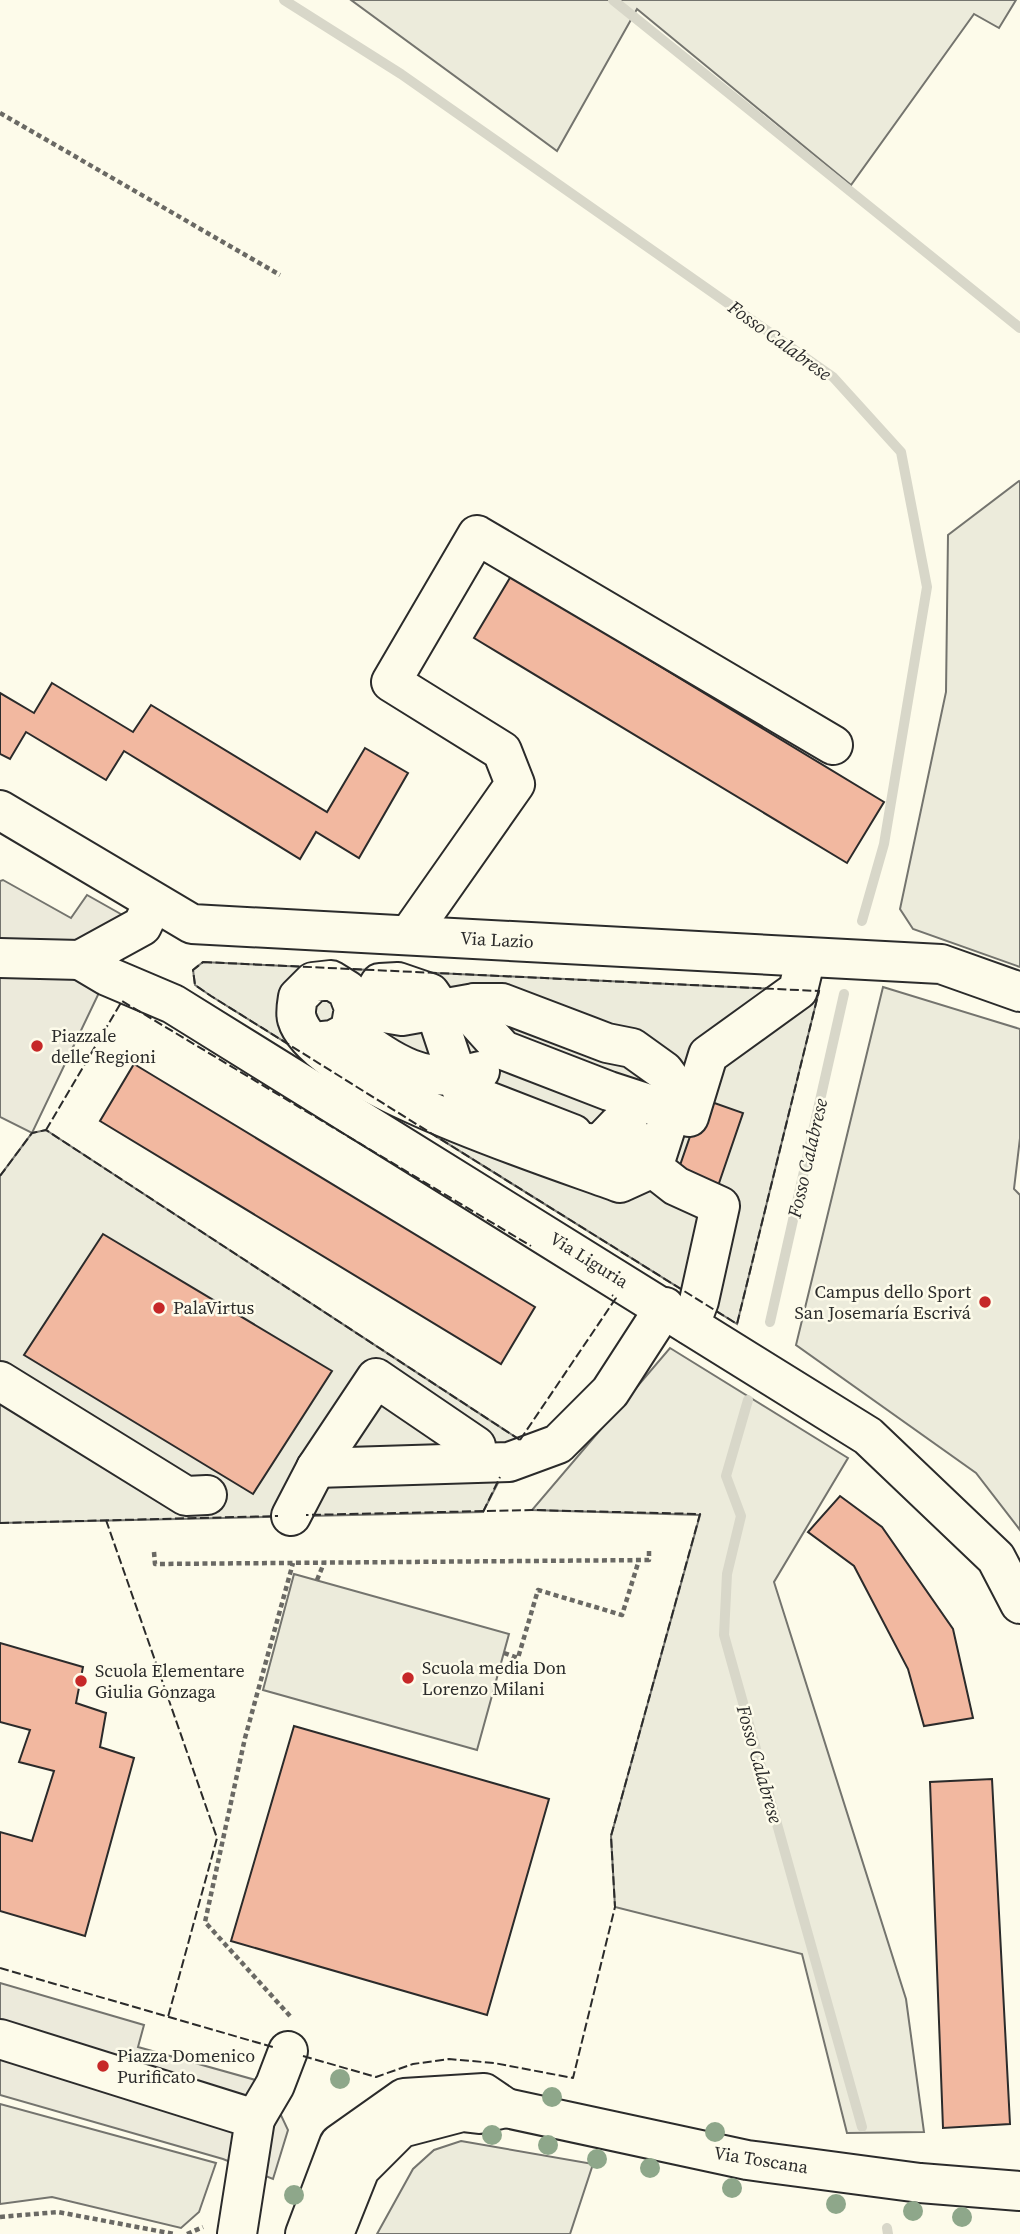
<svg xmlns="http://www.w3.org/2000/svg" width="1020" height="2234" viewBox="0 0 1020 2234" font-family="'Source Serif 4',serif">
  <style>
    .green { fill: #ecebdb; stroke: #74746e; stroke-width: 2 }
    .parking { fill: #eceadb; stroke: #74746e; stroke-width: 2 }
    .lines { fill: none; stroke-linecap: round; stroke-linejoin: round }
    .stream { stroke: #d8d7c9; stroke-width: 10 }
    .building { fill: #f2b8a0; stroke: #2b2b2b; stroke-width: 2 }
    .minor-casing { stroke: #2b2b2b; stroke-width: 42 }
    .path { stroke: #6a6964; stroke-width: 4.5; stroke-dasharray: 5 3.5; stroke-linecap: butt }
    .minor { stroke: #fdfbea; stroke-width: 38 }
    .fence { stroke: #2b2b2b; stroke-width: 2; stroke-dasharray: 9 3.5; stroke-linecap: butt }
    .tree { fill: #8ea78a }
    .poi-dot { fill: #c62828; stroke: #fdfbea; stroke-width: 2.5 }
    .labels { text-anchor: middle; stroke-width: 5; stroke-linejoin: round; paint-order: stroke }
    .street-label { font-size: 18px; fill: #2b2b2b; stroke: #fdfbea }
    .poi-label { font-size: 18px; fill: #2b2b2b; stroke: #fdfbea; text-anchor: start }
    .water-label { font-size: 19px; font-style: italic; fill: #2b2b2b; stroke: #fdfbea }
  </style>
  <rect width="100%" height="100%" fill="#fdfbea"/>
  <!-- green -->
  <g class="green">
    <path d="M351,0H1016L999,28L974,14L851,185L637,9L557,151Z"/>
    <path d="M1019,481L1020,482V967L913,929L900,909L946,692L948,535Z"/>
    <path d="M203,962L819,991L737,1324L211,996L195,985L193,970Z"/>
    <path d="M883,987L1020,1029V1138L1014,1189L1020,1195V1530L976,1473L796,1345Z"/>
    <path d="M46,1130L520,1440L483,1512L0,1523V1176L32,1133Z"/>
    <path d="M670,1348L848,1458L774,1582L906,1999L924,2132L847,2133L802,1954L615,1907L611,1836L700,1515L532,1510Z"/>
    <path d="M294,1574L509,1634L477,1750L263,1690Z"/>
    <path d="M0,2104L216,2163L199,2212L181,2228L52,2197L0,2204Z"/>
    <path d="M461,2141L593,2164L570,2234H377L413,2169L434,2150Z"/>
  </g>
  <!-- parking -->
  <g class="parking">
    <path d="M3,880L71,918L87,895L142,926L107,976L32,1133L0,1117V881Z"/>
    <path d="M0,1983L144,2025L138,2047L284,2088L278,2109L288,2130L273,2179L223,2159L0,2095Z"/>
  </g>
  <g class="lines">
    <!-- stream -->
    <g class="stream">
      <path d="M284,0L401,74L833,377L901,452L927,587L884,844L862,921"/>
      <path d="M613,0L1020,328"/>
      <path d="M770,1322L844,994"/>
      <path d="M748,1400L726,1476L741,1516L727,1574L724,1635L862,2127"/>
      <path d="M887,2228L888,2234"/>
    </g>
  </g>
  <!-- building -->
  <g class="building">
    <path d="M511,576L884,802L847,863L474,638Z"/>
    <path d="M52,683L133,732L151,705L327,812L365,748L408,773L359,858L316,832L300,859L124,751L106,780L26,732L10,759L0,754V693L34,713Z"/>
    <path d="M134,1064L535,1307L501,1364L100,1121Z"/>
    <path d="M703,1099L743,1113L717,1189L677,1174Z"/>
    <path d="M103,1234L332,1371L253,1494L24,1355Z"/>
    <path d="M840,1496L882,1527L953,1629L973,1718L924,1726L908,1669L854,1566L808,1532Z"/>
    <path d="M0,1643L83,1667L76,1703L106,1713L100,1747L134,1758L85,1936L0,1911V1832L32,1841L54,1771L19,1762L30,1730L0,1722Z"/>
    <path d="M294,1726L549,1799L487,2015L231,1941Z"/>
    <path d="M992,1779L1010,2124L943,2128L930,1782Z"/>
  </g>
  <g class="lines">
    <!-- minor casing -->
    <g class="minor-casing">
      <g id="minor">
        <path d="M0,810L192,924L941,964L1020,992"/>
        <path d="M153,903L142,926L80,960L107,976L173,1004L868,1436L996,1558L1020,1604"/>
        <path d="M409,935L515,784L502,751L391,682L477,535L833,745"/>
        <path d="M0,958L80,960"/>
        <path d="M412,997L395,1003L381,1002L374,993L380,983L398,982L430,993L441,1009"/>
        <path d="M475,1003L476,1020L503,1050L609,1091L689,1117L708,1055L798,990L806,957"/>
        <path d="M435,1010L462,1091L573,1134"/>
        <path d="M350,1031C393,1064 425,1086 480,1071"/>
        <path d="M314,1042L333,1040L350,1031L354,1008L347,990L331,980L313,982L298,997C297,1003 295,1013 297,1019C316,1084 556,1159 620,1183L653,1168L678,1090L664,1071L632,1048L607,1043L502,1003H475L402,1016L354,1008"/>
        <path d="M589,1143L608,1155L629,1148V1131L618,1125L596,1148"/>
        <path d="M653,1168L676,1186L720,1206L699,1301L690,1325"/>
        <path d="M0,1381L186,1496L207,1495"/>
        <path d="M316,1468L509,1462L558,1444L610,1392L665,1307"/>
        <path d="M291,1516L316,1468L376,1378L476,1446L465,1463"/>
        <path d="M0,2039L255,2119L237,2234"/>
        <path d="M506,2108L747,2160L920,2183L1020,2191"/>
        <path d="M255,2119L275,2085L288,2051"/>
        <path d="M305,2234L339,2144L404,2098L484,2093L506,2108L479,2114L462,2112L401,2128L360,2169L334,2234"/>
      </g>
    </g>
    <!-- path -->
    <g class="path">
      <path d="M0,113L280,275"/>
      <path d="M154,1552L155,1564L649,1560V1548"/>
      <path d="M317,1580L324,1563"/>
      <path d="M504,1653L518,1658L538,1590L622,1615L639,1560"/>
      <path d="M290,2016L205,1922L245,1738L293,1563"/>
      <path d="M0,2217L58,2212L174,2234"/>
      <path d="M187,2234L203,2227"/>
    </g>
    <!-- minor -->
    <use href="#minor" class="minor"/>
    <!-- fence -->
    <g class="fence">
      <path d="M203,962L819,991L737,1324L211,996L195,985L193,970Z"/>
      <path d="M46,1130L122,1001L531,1246"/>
      <path d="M0,1176L32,1133L46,1130L520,1440"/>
      <path d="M520,1440L616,1298L612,1295"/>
      <path d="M483,1512L500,1477"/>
      <path d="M106,1520L217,1838L168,2017"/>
      <path d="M0,1523L278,1516"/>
      <path d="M0,1968L276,2048"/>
      <path d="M303,2056L376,2077L413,2064L449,2059L494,2063L573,2078L615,1907L611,1836L700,1514L532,1510L306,1515"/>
    </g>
  </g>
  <!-- trees -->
  <g class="tree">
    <circle cx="340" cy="2079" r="10"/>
    <circle cx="552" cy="2097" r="10"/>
    <circle cx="715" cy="2132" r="10"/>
    <circle cx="492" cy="2135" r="10"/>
    <circle cx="548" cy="2145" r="10"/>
    <circle cx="597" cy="2159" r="10"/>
    <circle cx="650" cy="2168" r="10"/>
    <circle cx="732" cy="2188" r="10"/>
    <circle cx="294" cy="2195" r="10"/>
    <circle cx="836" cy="2204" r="10"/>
    <circle cx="913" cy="2211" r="10"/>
    <circle cx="962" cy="2217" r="10"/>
  </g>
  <!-- markers -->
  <g class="poi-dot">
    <circle cx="37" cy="1046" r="7"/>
    <circle cx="985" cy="1302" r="7"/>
    <circle cx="159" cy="1308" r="7"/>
    <circle cx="408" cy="1678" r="7"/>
    <circle cx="81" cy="1681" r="7"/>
    <circle cx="103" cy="2066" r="7"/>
  </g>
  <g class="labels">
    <!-- street labels -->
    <g class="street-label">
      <text transform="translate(497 940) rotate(3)" y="6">Via Lazio</text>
      <text transform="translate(589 1260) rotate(32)" y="6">Via Liguria</text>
      <text transform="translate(761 2160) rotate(9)" y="6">Via Toscana</text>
    </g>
    <!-- poi labels -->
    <g class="poi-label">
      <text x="51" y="1042">Piazzale<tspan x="51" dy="21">delle Regioni</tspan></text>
      <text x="971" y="1298" text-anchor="end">Campus dello Sport<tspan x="971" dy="21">San Josemaría Escrivá</tspan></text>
      <text x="173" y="1314">PalaVirtus</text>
      <text x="422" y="1674">Scuola media Don<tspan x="422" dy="21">Lorenzo Milani</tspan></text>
      <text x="95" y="1677">Scuola Elementare<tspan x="95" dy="21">Giulia Gonzaga</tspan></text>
      <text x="117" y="2062">Piazza Domenico<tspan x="117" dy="21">Purificato</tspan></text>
    </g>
    <!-- water labels -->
    <g class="water-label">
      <text transform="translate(780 340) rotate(36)" y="7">Fosso Calabrese</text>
      <text transform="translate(807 1158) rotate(-77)" y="7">Fosso Calabrese</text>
      <text transform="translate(760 1764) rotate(74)" y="7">Fosso Calabrese</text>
    </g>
  </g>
</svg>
